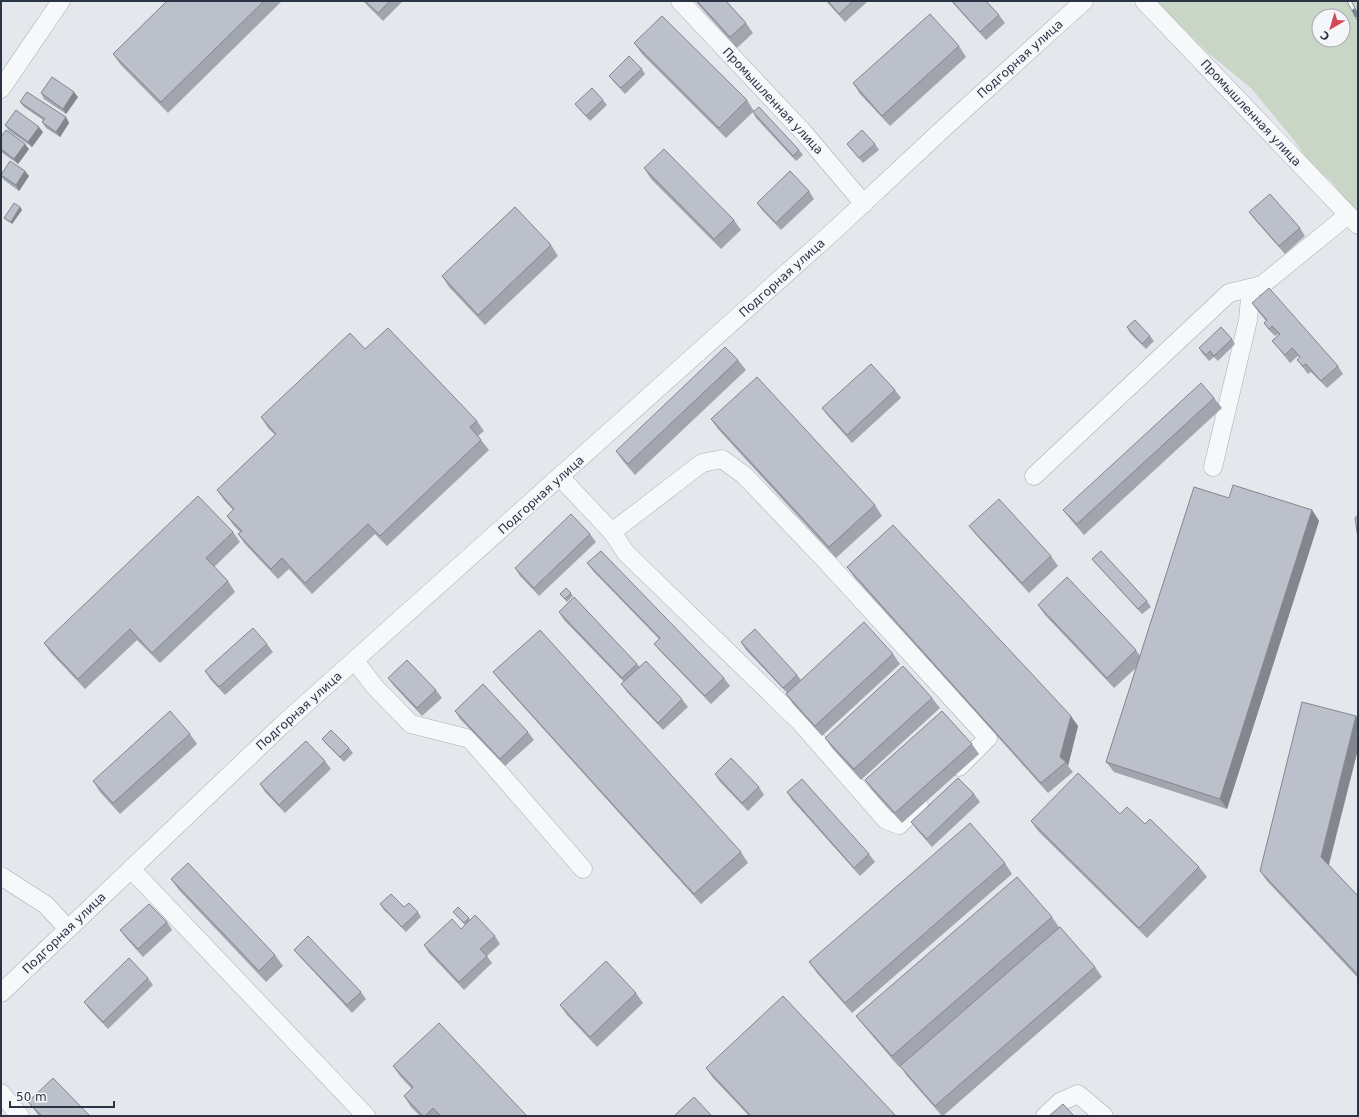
<svg xmlns="http://www.w3.org/2000/svg" width="1359" height="1117" viewBox="0 0 1359 1117" font-family="'DejaVu Sans',sans-serif">
  <style>
    .green { fill: #c9d6c5; fill-rule: evenodd }
    .lines { fill: none; stroke-linecap: round; stroke-linejoin: round }
    .minor-casing { stroke: #a9aeb7; stroke-width: 19 }
    .minor { stroke: #f7f8fa; stroke-width: 18 }
    .rail-casing { stroke: #7d8696; stroke-width: 4.5 }
    .rail { stroke: #f4f6f9; stroke-width: 3; stroke-dasharray: 9; stroke-linecap: butt }
    .wall { fill: #a1a5ae }
    .shaded-wall { fill: #83868d }
    .building { fill: #bbc0ca; stroke: #83868d }
    .labels { text-anchor: middle; stroke-width: 3; stroke-linejoin: round; paint-order: stroke }
    .street-label { font-size: 12px; fill: #2b3445; stroke: #f4f6f9 }
  </style>
  <rect width="100%" height="100%" fill="#e4e7ec"/>
  <!-- green -->
  <path class="green" d="M1156,1H1358V215L1331,181L1313,166L1289,134L1251,88L1208,53ZM1319,16H1343V40H1319Z"/>
  <g class="lines">
    <!-- minor casing -->
    <g class="minor-casing">
      <g id="minor">
        <path d="M680,1L804,133L864,204"/>
        <path d="M1144,1L1358,225"/>
        <path d="M1,89L61,1"/>
        <path d="M1213,467L1248,320L1251,288"/>
        <path d="M1034,476L1229,293L1262,285L1348,215"/>
        <path d="M560,477L612,532L626,553L801,723L886,820L899,825L919,806"/>
        <path d="M612,532L702,463L722,459L744,475L825,560L988,738L959,767"/>
        <path d="M355,661L375,687L411,724L470,739L583,869"/>
        <path d="M131,869L366,1116"/>
        <path d="M1,876L46,905L68,929"/>
        <path d="M1,993L281,726L837,228L945,127L1084,1"/>
        <path d="M1,1093L20,1116"/>
        <path d="M1045,1116L1060,1102L1078,1094L1104,1116"/>
      </g>
    </g>
    <!-- minor -->
    <use href="#minor" class="minor"/>
    <!-- rail casing -->
    <g class="rail-casing">
      <path id="rail" d="M1349,1L1358,18"/>
    </g>
    <!-- rail -->
    <use href="#rail" class="rail"/>
  </g>
  <!-- wall -->
  <g class="wall">
    <path d="M167,1H282L168,113L120,64L113,54Z"/>
    <path d="M363,1H403L383,21Z"/>
    <path d="M695,1H726L746,23L753,33L737,48Z"/>
    <path d="M826,1H868L845,22Z"/>
    <path d="M951,1H986L999,15L1005,23L986,40Z"/>
    <path d="M634,43L747,100L754,111L726,138L642,54Z"/>
    <path d="M959,46L966,57L890,126L860,94L853,83Z"/>
    <path d="M642,69L645,74L625,94L613,81L609,76Z"/>
    <path d="M41,93L78,97L66,114L44,99Z"/>
    <path d="M603,100L607,105L590,121L579,109L575,104Z"/>
    <path d="M20,102L66,117L69,123L60,137L46,128L42,122L43,120L24,107Z"/>
    <path d="M753,112L799,150L803,155L796,161L756,118Z"/>
    <path d="M5,125L43,132L32,147L9,131Z"/>
    <path d="M1,137L29,149L18,164L1,152Z"/>
    <path d="M847,144H875L879,150L863,163L851,149Z"/>
    <path d="M644,168L734,220L741,230L721,249L651,179Z"/>
    <path d="M25,171L29,176L19,191L4,180L1,176Z"/>
    <path d="M809,191L814,199L781,230L762,210L757,203Z"/>
    <path d="M20,207L22,210L12,224L6,220L4,218Z"/>
    <path d="M1249,212L1300,228L1305,236L1285,254L1255,220Z"/>
    <path d="M551,245L558,256L485,325L449,287L442,276Z"/>
    <path d="M1252,303L1338,366L1343,374L1327,388L1311,372L1308,374L1297,360L1300,358L1298,356L1290,363L1278,348L1272,341L1279,335L1278,334L1275,336L1269,330L1264,323L1266,321L1257,310Z"/>
    <path d="M1127,327L1150,336L1154,341L1146,349L1130,333Z"/>
    <path d="M1232,339L1235,344L1218,361L1214,357L1209,361L1202,353L1199,348Z"/>
    <path d="M365,349L477,421L484,431L478,436L481,440L489,450L387,546L375,534L312,594L289,569L278,579L245,544L238,534L240,532L234,526L227,516L233,510L224,500L217,490L275,435L268,428L261,417Z"/>
    <path d="M738,360L746,370L635,475L623,461L616,451Z"/>
    <path d="M895,390L901,398L852,443L828,416L822,408Z"/>
    <path d="M1214,398L1222,408L1084,535L1071,520L1063,510Z"/>
    <path d="M711,419L875,505L882,516L836,558L718,429Z"/>
    <path d="M1229,498L1312,510L1319,521L1227,809L1114,772L1106,762L1137,667L1114,688L1045,615L1038,605L1136,650L1140,656Z"/>
    <path d="M969,526L1051,556L1058,566L1029,593L977,536Z"/>
    <path d="M233,532L240,542L214,567L228,581L235,592L160,663L137,640L85,689L51,653L44,643Z"/>
    <path d="M590,534L596,542L539,596L520,576L515,568Z"/>
    <path d="M1092,559L1147,601L1151,607L1142,614L1096,564Z"/>
    <path d="M587,563L724,678L730,686L711,704L660,651L654,644L659,639L593,571Z"/>
    <path d="M847,567L1078,726L1068,766L1073,772L1048,793L855,578Z"/>
    <path d="M571,593L573,596L567,602L560,594Z"/>
    <path d="M559,612L637,664L640,667L682,699L688,707L663,730L627,692L621,684L624,682L564,620Z"/>
    <path d="M741,642L797,675L801,680L893,654L900,664L822,736L793,704L786,694L787,693L746,650Z"/>
    <path d="M267,644L273,652L225,695L210,679L205,671Z"/>
    <path d="M493,672L741,852L748,863L701,904L501,682Z"/>
    <path d="M388,678L436,690L442,698L422,716L394,686Z"/>
    <path d="M932,698L940,708L861,780L832,748L825,738Z"/>
    <path d="M455,711L528,732L534,740L505,766L460,719Z"/>
    <path d="M1356,716L1358,718V749L1329,865L1358,896V978L1267,881L1260,871Z"/>
    <path d="M190,734L197,744L120,814L100,792L93,781Z"/>
    <path d="M322,739L349,748L353,753L344,762L326,744Z"/>
    <path d="M972,744L979,754L902,823L873,791L865,780Z"/>
    <path d="M325,761L331,769L285,813L265,792L260,784Z"/>
    <path d="M715,774L759,787L764,795L748,811L720,782Z"/>
    <path d="M787,792L869,854L875,862L860,876L792,800Z"/>
    <path d="M974,794L980,802L932,847L917,830L911,822Z"/>
    <path d="M1120,814L1145,824L1199,867L1207,877L1147,938L1038,831L1031,821Z"/>
    <path d="M1005,863L1012,874L852,1013L817,973L809,962Z"/>
    <path d="M171,879L275,955L283,966L266,982L179,890Z"/>
    <path d="M380,904L404,907L418,912L421,917L406,932L384,910Z"/>
    <path d="M453,912L469,918L470,920L495,936L500,944L487,956L492,963L464,990L429,953L424,945L461,929L465,925Z"/>
    <path d="M1052,917L1059,927L1095,967L1102,977L943,1116H942L907,1076L900,1066L899,1067L864,1026L856,1016Z"/>
    <path d="M167,922L172,930L143,957L126,938L120,930Z"/>
    <path d="M294,950L361,992L366,999L352,1013L300,957Z"/>
    <path d="M148,978L153,985L108,1029L90,1010L84,1002Z"/>
    <path d="M636,993L643,1003L597,1047L567,1015L560,1005Z"/>
    <path d="M393,1066L527,1116H420L411,1107L404,1096L412,1089L400,1076Z"/>
    <path d="M706,1068L896,1116H749L713,1078Z"/>
    <path d="M28,1102L90,1116H39L36,1112Z"/>
  </g>
  <!-- shaded-wall -->
  <g class="shaded-wall">
    <path d="M74,92L78,97L66,114L63,109Z"/>
    <path d="M66,117L69,123L60,137L56,132Z"/>
    <path d="M39,127L43,132L32,147L28,142Z"/>
    <path d="M25,144L29,149L18,164L14,159Z"/>
    <path d="M25,171L29,176L19,191L16,185Z"/>
    <path d="M20,207L22,210L12,224L11,222Z"/>
    <path d="M1312,510L1319,521L1227,809L1220,799Z"/>
    <path d="M1071,716L1078,726L1068,766L1066,762L1060,757Z"/>
    <path d="M1356,716L1358,718V749L1328,867L1321,857Z"/>
  </g>
  <!-- building -->
  <g class="building">
    <path d="M167,1H264L161,102L113,54Z"/>
    <path d="M365,1H390L378,13Z"/>
    <path d="M697,1H726L746,23L730,37Z"/>
    <path d="M828,1H853L839,14Z"/>
    <path d="M952,1H986L999,15L980,32Z"/>
    <path d="M930,14L959,46L882,116L853,83Z"/>
    <path d="M662,16L747,100L719,128L634,43Z"/>
    <path d="M629,56L642,69L621,88L609,76Z"/>
    <path d="M52,77L74,92L63,109L41,93Z"/>
    <path d="M592,88L603,100L586,116L575,104Z"/>
    <path d="M27,92L66,117L56,132L42,122L45,119L20,102Z"/>
    <path d="M759,107L799,150L793,156L753,112Z"/>
    <path d="M16,110L39,127L28,142L5,125Z"/>
    <path d="M6,130L25,144L14,159L1,149V137Z"/>
    <path d="M862,130L875,144L859,158L847,144Z"/>
    <path d="M664,149L734,220L714,239L644,168Z"/>
    <path d="M10,161L25,171L16,185L1,175Z"/>
    <path d="M790,171L809,191L776,223L757,203Z"/>
    <path d="M1270,194L1300,228L1279,246L1249,212Z"/>
    <path d="M14,203L20,207L11,222L4,218Z"/>
    <path d="M515,207L551,245L478,315L442,276Z"/>
    <path d="M1269,288L1338,366L1321,381L1306,364L1303,366L1297,360L1300,357L1292,348L1285,355L1272,341L1280,334L1272,326L1269,329L1264,323L1267,320L1252,303Z"/>
    <path d="M1135,320L1150,336L1142,344L1127,327Z"/>
    <path d="M1221,327L1232,339L1214,356L1210,351L1206,355L1199,348Z"/>
    <path d="M388,328L477,421L470,427L481,440L380,536L368,524L305,583L282,558L271,569L238,534L242,531L227,516L234,509L217,490L276,434L261,417L350,333L365,349Z"/>
    <path d="M725,347L738,360L628,464L616,451Z"/>
    <path d="M871,364L895,390L847,435L822,408Z"/>
    <path d="M757,377L875,505L829,547L711,419Z"/>
    <path d="M1201,383L1214,398L1077,524L1063,510Z"/>
    <path d="M1233,485L1312,510L1220,799L1106,762L1194,487L1229,498Z"/>
    <path d="M198,496L233,532L206,558L228,581L152,653L130,629L78,679L44,643Z"/>
    <path d="M999,499L1051,556L1022,583L969,526Z"/>
    <path d="M571,514L590,534L534,588L515,568Z"/>
    <path d="M1358,515V538L1355,518Z"/>
    <path d="M893,525L1071,716L1060,757L1066,762L1041,783L847,567Z"/>
    <path d="M601,551L724,678L705,696L654,644L660,638L587,563Z"/>
    <path d="M1101,551L1147,601L1138,609L1092,559Z"/>
    <path d="M1067,577L1136,650L1107,678L1038,605Z"/>
    <path d="M566,588L571,593L565,599L560,594Z"/>
    <path d="M574,597L637,664L622,678L559,612Z"/>
    <path d="M864,622L893,654L815,726L786,694Z"/>
    <path d="M253,628L267,644L219,687L205,671Z"/>
    <path d="M755,629L797,675L783,688L741,642Z"/>
    <path d="M540,630L741,852L694,894L493,672Z"/>
    <path d="M407,660L436,690L417,708L388,678Z"/>
    <path d="M646,661L682,699L658,723L621,684Z"/>
    <path d="M903,666L932,698L854,769L825,738Z"/>
    <path d="M483,684L528,732L500,759L455,711Z"/>
    <path d="M1302,702L1356,716L1321,857L1358,896V975L1260,871Z"/>
    <path d="M170,711L190,734L113,803L93,781Z"/>
    <path d="M942,711L972,744L895,813L865,780Z"/>
    <path d="M331,730L349,748L340,757L322,739Z"/>
    <path d="M306,741L325,761L279,805L260,784Z"/>
    <path d="M731,758L759,787L742,803L715,774Z"/>
    <path d="M1078,773L1120,814L1127,807L1145,824L1150,819L1199,867L1139,928L1031,821Z"/>
    <path d="M958,778L974,794L927,839L911,822Z"/>
    <path d="M802,779L869,854L854,868L787,792Z"/>
    <path d="M970,823L1005,863L845,1003L809,962Z"/>
    <path d="M188,863L275,955L259,971L171,879Z"/>
    <path d="M1017,877L1052,917L892,1056L856,1016Z"/>
    <path d="M391,894L404,907L409,903L418,912L402,927L380,904Z"/>
    <path d="M149,904L167,922L138,949L120,930Z"/>
    <path d="M458,907L469,918L464,923L453,912Z"/>
    <path d="M475,915L495,936L480,949L487,956L459,982L424,945L452,919L461,929Z"/>
    <path d="M1060,927L1095,967L935,1106L900,1066Z"/>
    <path d="M308,936L361,992L347,1005L294,950Z"/>
    <path d="M129,958L148,978L103,1022L84,1002Z"/>
    <path d="M606,961L636,993L590,1037L560,1005Z"/>
    <path d="M783,996L896,1116H751L706,1068Z"/>
    <path d="M439,1023L527,1116H441L433,1108L425,1116H423L404,1096L413,1087L393,1066Z"/>
    <path d="M53,1078L90,1116H42L28,1102Z"/>
    <path d="M694,1097L711,1115L710,1116H674Z"/>
    <path d="M1063,1104L1074,1116H1049Z"/>
  </g>
  <g class="labels">
    <!-- street labels -->
    <g class="street-label">
      <text transform="translate(1020 59) rotate(-42)" y="4">Подгорная улица</text>
      <text transform="translate(773 101) rotate(47)" y="4">Промышленная улица</text>
      <text transform="translate(1251 113) rotate(47)" y="4">Промышленная улица</text>
      <text transform="translate(782 278) rotate(-42)" y="4">Подгорная улица</text>
      <text transform="translate(541 495) rotate(-42)" y="4">Подгорная улица</text>
      <text transform="translate(299 711) rotate(-42)" y="4">Подгорная улица</text>
      <text transform="translate(64 933) rotate(-44)" y="4">Подгорная улица</text>
    </g>
  </g>
  <!-- border -->
  <rect width="1359" height="1117" fill="none" stroke="#2b3445" stroke-width="4"/>
  <!-- north arrow -->
  <g transform="translate(1331 28) rotate(218)"><circle r="19" fill="#f4f6f9" stroke="#a4a8b1"/>
  <path d="M0-3L7 15L0 10L-7 15Z" fill="#d1495b"/>
  <text y="-6" font-size="11" font-weight="bold" text-anchor="middle" fill="#2b3445">С</text>
  </g>
  <!-- scale -->
  <path d="M10 1101v6h104v-6" fill="none" stroke="#2b3445" stroke-width="2"/>
  <text x="16" y="1101" font-size="12" fill="#2b3445" stroke="#f4f6f9" stroke-width="3" paint-order="stroke">50 m</text>
</svg>
